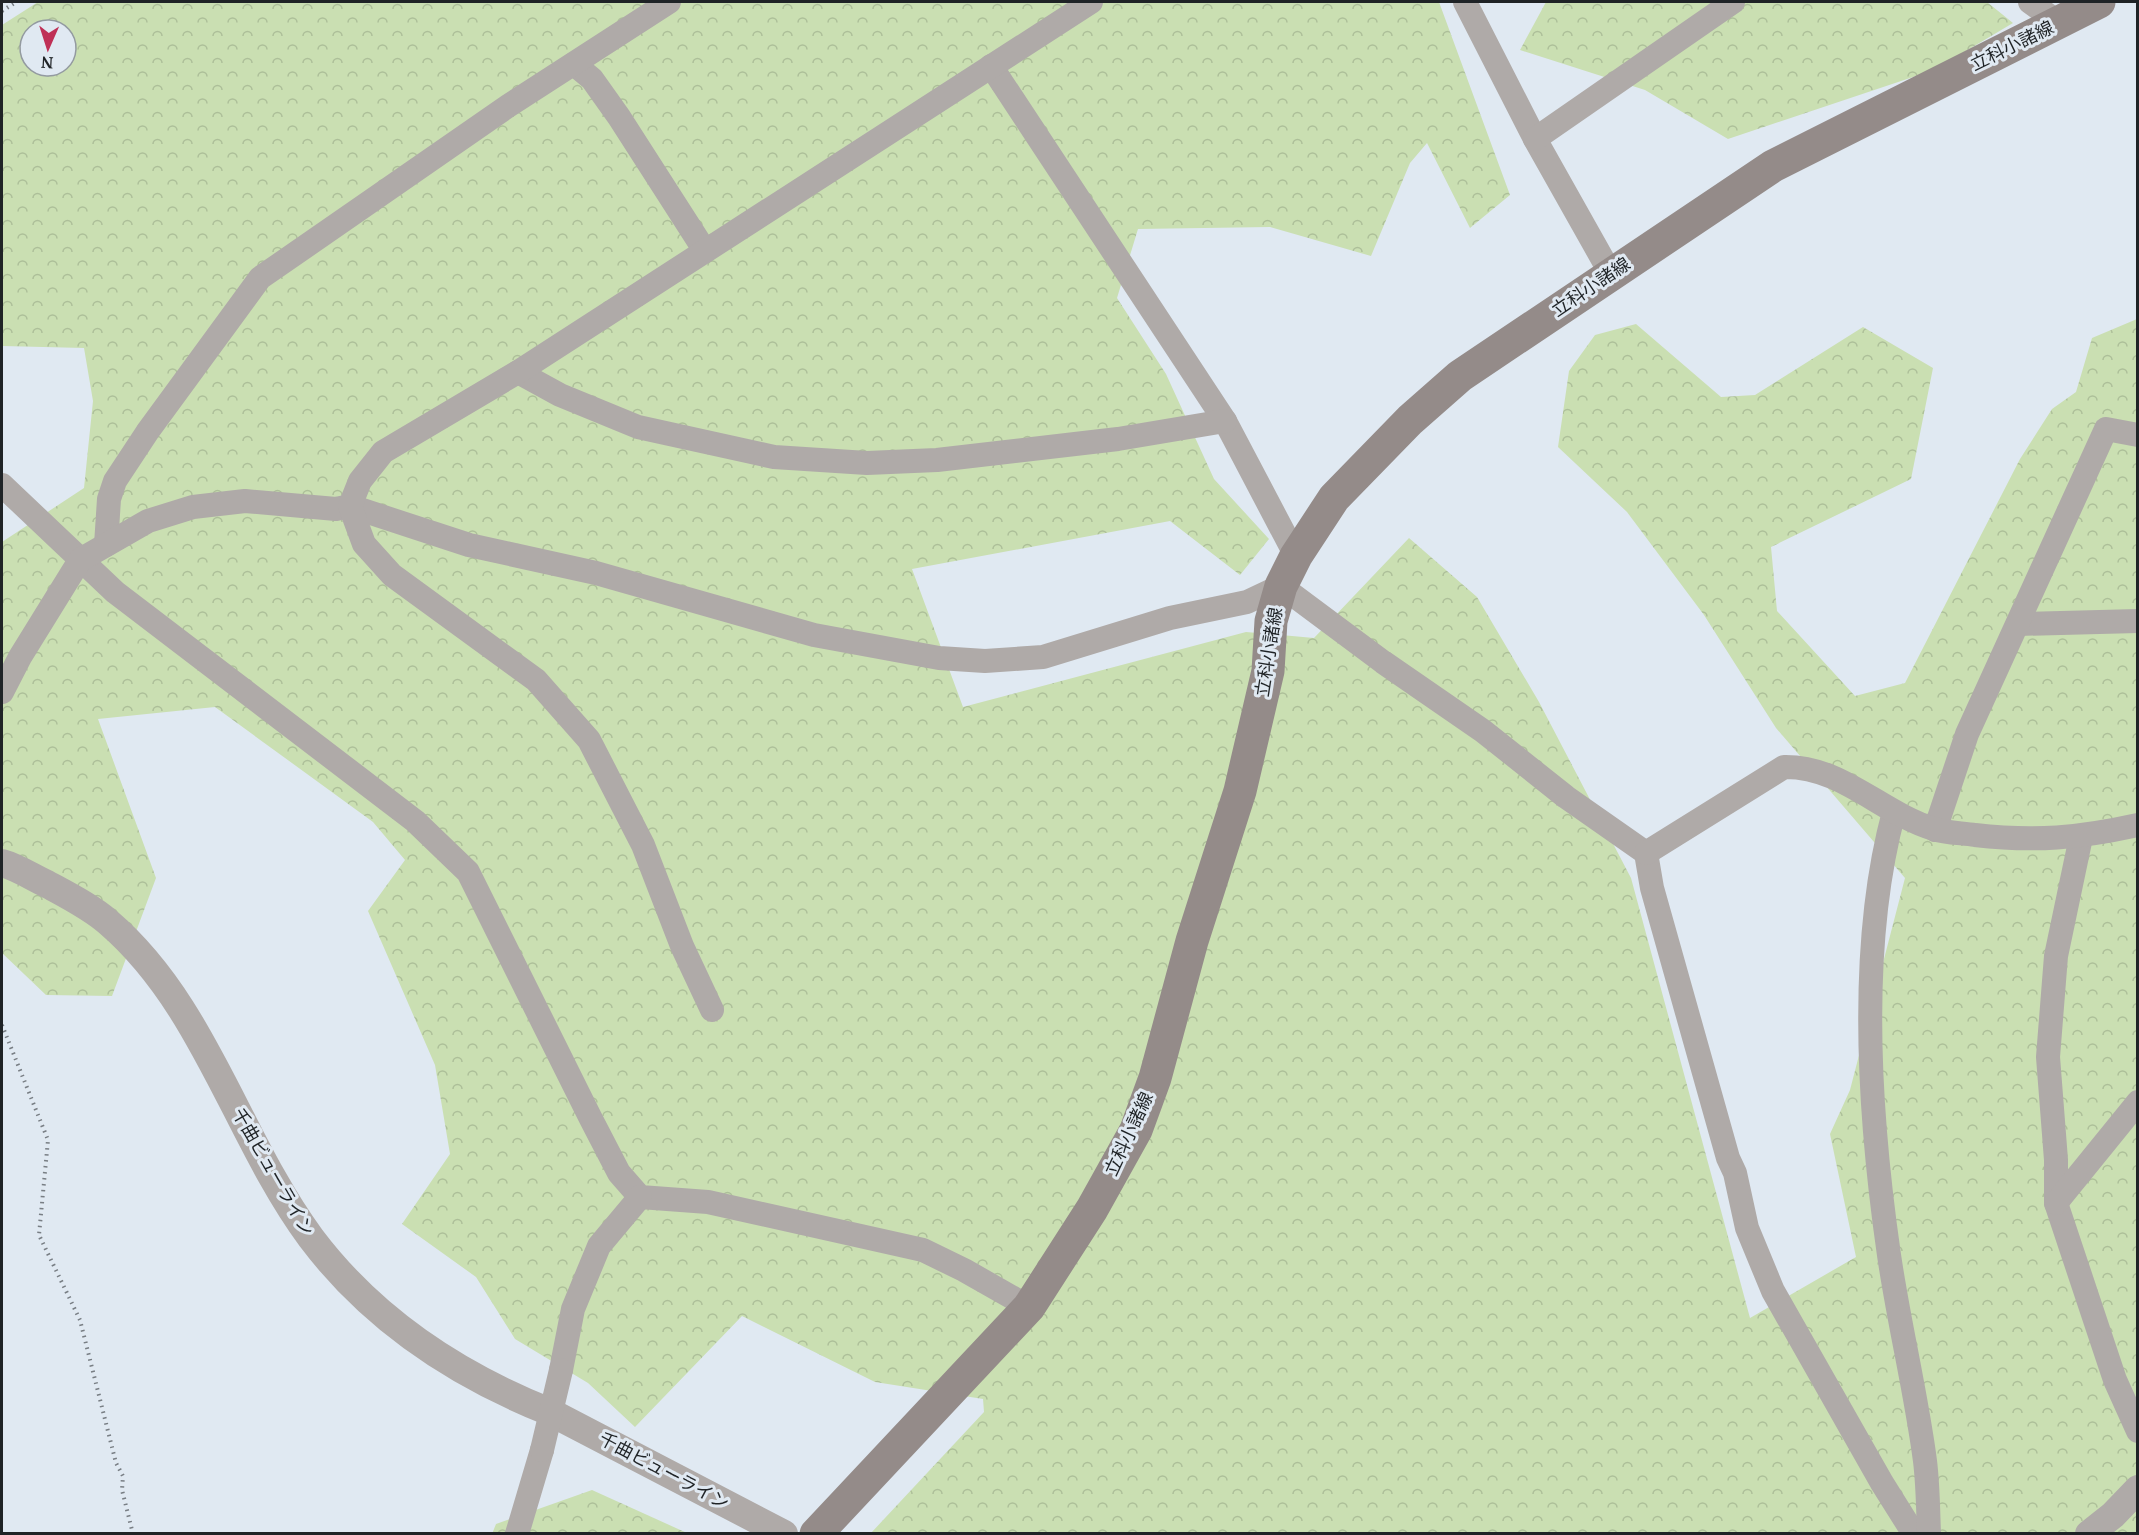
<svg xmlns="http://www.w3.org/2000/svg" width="2139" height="1535" viewBox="0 0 2139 1535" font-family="'PT Serif','Noto Sans JP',serif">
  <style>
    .forest { fill: url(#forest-crowns); fill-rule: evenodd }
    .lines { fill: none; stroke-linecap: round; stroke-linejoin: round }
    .path { stroke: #787e84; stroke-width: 4; stroke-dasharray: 1.5 4.5; stroke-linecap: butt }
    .minor { stroke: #afaaa8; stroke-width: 24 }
    .tertiary { stroke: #afaaa8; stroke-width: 28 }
    .secondary { stroke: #948b89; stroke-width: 33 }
    .minor-bridge { stroke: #afaaa8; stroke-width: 24 }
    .labels { text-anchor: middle; stroke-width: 6; stroke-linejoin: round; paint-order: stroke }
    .street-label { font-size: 18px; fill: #1f2326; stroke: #e0e9f2 }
  </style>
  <defs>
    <pattern id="forest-crowns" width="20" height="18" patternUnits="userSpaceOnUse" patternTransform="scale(1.5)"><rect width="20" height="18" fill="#cadfb2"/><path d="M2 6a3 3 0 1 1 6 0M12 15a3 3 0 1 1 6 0" fill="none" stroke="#adbf99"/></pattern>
  </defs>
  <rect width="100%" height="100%" fill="#e0e9f2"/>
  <!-- forest -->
  <g class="forest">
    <path d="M38,2H1439L1510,195L1470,228L1427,143L1410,163L1371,256L1270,227L1138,229L1117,298L1166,374L1214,479L1269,539L1240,575L1170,521L912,569L963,707L1246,632L1314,638L1409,538L1477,597L1539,702L1631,878L1750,1318L1856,1257L1830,1134L1850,1090L1905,878L1776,728L1704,615L1627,512L1558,447L1569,371L1595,335L1636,324L1721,397L1755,395L1863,327L1933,368L1911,479L1771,547L1777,611L1855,696L1905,683L2020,459L2052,409L2076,392L2092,338L2137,319V1533H871L984,1412L983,1399L875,1382L742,1316L635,1427L588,1383L515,1339L476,1277L402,1224L450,1154L435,1065L368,911L405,860L373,822L215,707L98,719L156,878L112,996L46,995L2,953V542L84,488L93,401L84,348L2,346V25ZM30,30H66V66H30Z"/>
    <path d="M1546,2H1987L2013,23L1934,70L1728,139L1645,90L1520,50Z"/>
    <path d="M592,1490L687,1533L492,1534L496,1524Z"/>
  </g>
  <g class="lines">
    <!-- path -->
    <g class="path">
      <path d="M2,11L16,2"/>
      <path d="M2,1025L48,1140L39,1235L80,1320L116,1463L123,1476L122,1490L133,1534"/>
    </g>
    <!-- minor -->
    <g class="minor">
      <path d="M1465,2L1535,139L1611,274"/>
      <path d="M2030,2L2059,23"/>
      <path d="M574,64L592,79L619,117L705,251"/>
      <path d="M991,66L1225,421L1296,556"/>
      <path d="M1535,139L1733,2"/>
      <path d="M518,372L560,395L638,427L774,457L867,463L937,460L1118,439L1225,421"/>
      <path d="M2,485L115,592L415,821L468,872L590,1117L619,1173L640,1197L708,1202L923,1250L964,1270L1029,1307"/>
      <path d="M106,545L109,499L115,481L148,431L260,278L508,106L669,2"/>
      <path d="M2018,624L2138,621"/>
      <path d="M2,692L20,657L80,560L148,521L193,507L245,501L336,509L350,506L469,545L596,573L814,635L939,658L985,661L1043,657L1170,618L1247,602L1281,586L1383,662L1483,731L1566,797L1646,853L1652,888L1728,1158L1735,1173L1747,1228L1773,1291L1882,1483L1914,1534"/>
      <path d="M1894,812C1857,948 1869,1116 1889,1255C1899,1324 1916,1392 1925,1461C1928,1485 1928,1509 1929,1534"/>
      <path d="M1935,830L1967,734L2106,429L2138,435"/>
      <path d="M2081,837L2056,956L2048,1057L2056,1160V1203L2115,1380L2138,1431"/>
      <path d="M1646,853L1784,767C1842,766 1881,813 1934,829C1946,833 1962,833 1975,835C2035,842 2079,838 2138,825"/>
      <path d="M712,1010L682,946L643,845L589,740L536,680L392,575L364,544L350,506L360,481L383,452L518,372L1091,2"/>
      <path d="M2056,1203L2138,1102"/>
      <path d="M561,1370L573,1309L599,1246L640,1197"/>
      <path d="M517,1534L542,1450"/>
    </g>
    <!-- tertiary -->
    <g class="tertiary">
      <path d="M2,863C17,867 32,877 47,884C67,895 91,907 108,922C205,1005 237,1138 311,1238C372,1319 457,1375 550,1412L784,1534"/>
      <path d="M2089,1534L2113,1515L2138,1489"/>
    </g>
    <!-- secondary -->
    <path class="secondary" d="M816,1534L1029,1307L1092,1209L1136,1130L1155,1078L1192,941L1240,791L1268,671L1271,621L1281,586L1296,556L1334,498L1410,420L1460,376L1773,166L2099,2"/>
    <!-- minor-bridge -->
    <path class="minor-bridge" d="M542,1450L561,1370"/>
  </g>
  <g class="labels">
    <!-- street labels -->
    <g class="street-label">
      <text transform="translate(2012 46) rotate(-26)" y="6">立科小諸線</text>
      <text transform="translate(1591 287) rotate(-34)" y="6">立科小諸線</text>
      <text transform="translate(1269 652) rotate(-81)" y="6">立科小諸線</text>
      <text transform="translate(1129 1134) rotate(-65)" y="6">立科小諸線</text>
      <text transform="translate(273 1172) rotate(60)" y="6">千曲ビューライン</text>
      <text transform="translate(664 1471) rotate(28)" y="6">千曲ビューライン</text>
    </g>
  </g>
  <!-- border -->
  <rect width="2139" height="1535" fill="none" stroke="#1f2326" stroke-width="6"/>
  <!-- north arrow -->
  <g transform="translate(48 48) rotate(183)"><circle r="28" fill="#e0e9f2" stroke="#939aa0" stroke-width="1.5"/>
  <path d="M0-4.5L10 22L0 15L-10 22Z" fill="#bf3056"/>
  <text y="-9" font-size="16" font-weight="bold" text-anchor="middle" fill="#1f2326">N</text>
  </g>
</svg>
